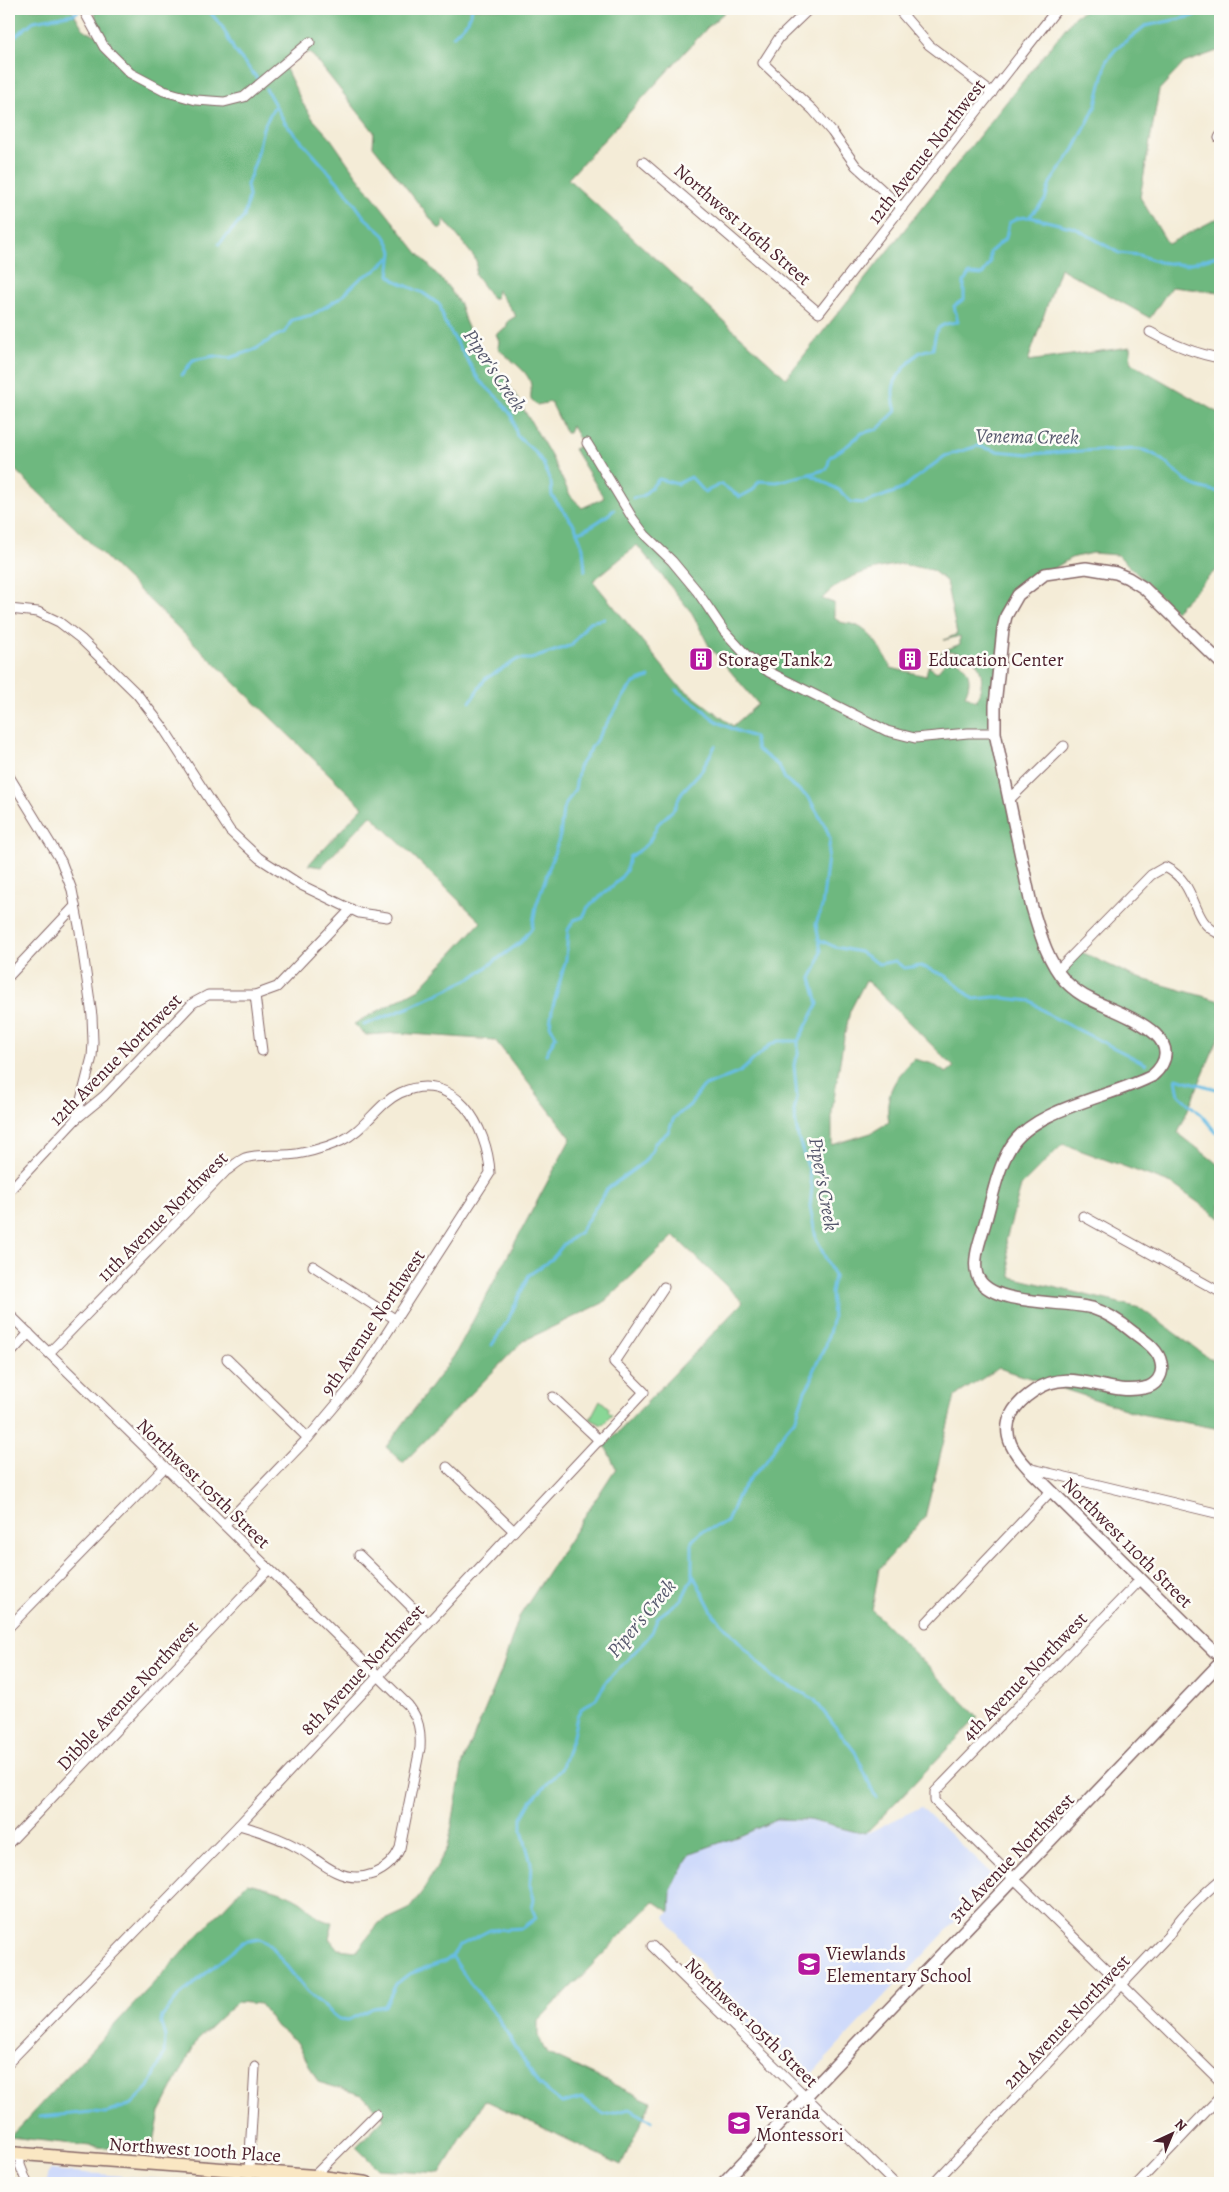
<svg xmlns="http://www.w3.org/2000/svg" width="1229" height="2192" viewBox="0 0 1229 2192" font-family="Alegreya,serif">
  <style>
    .built { fill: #cfdafa }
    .green { fill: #89d796; stroke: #6a7b60 }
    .forest { fill: #6eb87f; stroke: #5c6c55; fill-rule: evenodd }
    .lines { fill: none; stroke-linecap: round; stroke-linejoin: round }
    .stream { stroke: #69bee5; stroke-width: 3 }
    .minor-casing { stroke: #866767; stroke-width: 11 }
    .tertiary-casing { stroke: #866767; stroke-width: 14 }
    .secondary-casing { stroke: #866767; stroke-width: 15 }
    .minor { stroke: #fff; stroke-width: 9 }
    .tertiary { stroke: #fff; stroke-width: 11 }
    .secondary { stroke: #fae7c3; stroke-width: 12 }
    .labels { text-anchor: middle; stroke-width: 5; stroke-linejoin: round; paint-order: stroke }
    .street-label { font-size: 19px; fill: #4a1f2b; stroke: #fdfcf7 }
    .poi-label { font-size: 19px; fill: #4a1f2b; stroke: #fdfcf7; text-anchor: start }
    .water-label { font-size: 20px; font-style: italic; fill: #55576c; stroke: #fdfcf7 }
  </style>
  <rect width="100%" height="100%" fill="#fdfcf7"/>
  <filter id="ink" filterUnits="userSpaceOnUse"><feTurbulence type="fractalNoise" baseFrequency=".02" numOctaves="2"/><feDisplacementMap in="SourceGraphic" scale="10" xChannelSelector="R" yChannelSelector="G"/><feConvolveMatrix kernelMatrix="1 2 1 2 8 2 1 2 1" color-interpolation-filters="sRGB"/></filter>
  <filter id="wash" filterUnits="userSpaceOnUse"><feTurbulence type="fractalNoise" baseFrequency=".0096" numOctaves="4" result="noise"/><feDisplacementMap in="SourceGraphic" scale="20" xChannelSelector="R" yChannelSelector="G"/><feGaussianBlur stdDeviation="1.12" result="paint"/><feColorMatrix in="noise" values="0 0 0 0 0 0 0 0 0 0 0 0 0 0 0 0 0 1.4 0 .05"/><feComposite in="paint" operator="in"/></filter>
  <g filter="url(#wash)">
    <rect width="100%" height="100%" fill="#f4ecd7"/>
    <!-- built -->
    <g class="built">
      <path d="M921,1807L996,1878L804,2082L745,2024L739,2011L665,1917L670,1912L671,1889L691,1853L742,1835L778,1819L809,1820L865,1834Z"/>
      <path d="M50,2170L207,2183H46Z"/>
    </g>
    <!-- green -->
    <path class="green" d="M600,1400L609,1408L608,1411L612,1415L602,1425L590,1419Z"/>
    <!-- forest -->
    <path class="forest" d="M9,9H71L84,30L99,36L94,9H381L391,12L409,9H728L708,27L568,179L786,378L1075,16L1087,9H1220V50L1184,63L1159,90L1140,197L1168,244L1220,217V292L1171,287L1150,318L1060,268L1028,361L1130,347L1131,363L1220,414V571H1215L1175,611L1118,555L1092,553L1071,558L1035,580L1012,603L995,705L1031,904L1057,970L1077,950L1135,977L1220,1001V1034L1178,1133L1220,1166V1218L1172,1184L1063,1144L1021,1186L1006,1240L1011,1277L1140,1308L1220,1366V1429L1140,1414L999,1368L955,1396L925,1517L879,1569L872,1610L978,1717L865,1834L809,1820L778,1819L742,1835L691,1853L671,1889L670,1912L654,1901L538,2021V2036L547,2053L651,2102L621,2165L485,2100L440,2173L378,2169L356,2147L384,2118L362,2095L318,2082L297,2042L277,2027L260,2004L237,2002L197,2040L160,2112L152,2153L10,2137L247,1883C266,1887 284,1891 300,1901C314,1910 315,1921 333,1922L329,1938L338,1949L357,1951L379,1923L409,1909L422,1892L448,1847L463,1762L502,1669L519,1617L616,1468L605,1446L743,1302L674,1236L603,1303L523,1341L403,1463L386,1447L454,1356L571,1138L495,1040L396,1033L366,1035L354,1024L419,989L481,922L371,815L321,867L308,865L363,807L9,464ZM301,53H309L314,57L374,132L373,146L438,228H442L444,219L474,257L477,263L475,275L492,298H496L497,290L516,316L508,321L506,328L496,334L499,341L498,348C507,359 531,371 531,387C532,391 530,395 531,399L537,405L551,402L566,433H569L572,426L582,444L574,449L604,498L582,508L570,495L550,454L505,378L478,350L465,321L460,304L449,288L417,252L354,172L331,139L313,119L303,104L285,67ZM637,545L692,613L709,646L758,704L733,726L677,684L593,581ZM901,564L932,570L946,581L957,634L944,640L960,636V644C942,652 929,654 926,676L891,668C884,654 872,631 855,625C846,622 841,625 834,617V603L822,599C843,575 872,569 901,564ZM948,651C979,652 989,674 976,701L965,695C972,681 970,671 958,660L946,661L937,672L929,667L936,656ZM866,980L954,1067L946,1073L933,1064L914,1059C894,1079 884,1094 889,1122L871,1133L832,1145V1111L843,1043L850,1011Z"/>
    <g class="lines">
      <!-- stream -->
      <g class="stream">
        <path d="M207,9L222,26L234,50L257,78"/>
        <path d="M453,36L468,21L472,9"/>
        <path d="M9,41L34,21L74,14L81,9"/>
        <path d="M266,89L285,123L345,190L364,217L384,235L390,245L392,252L389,275L396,281L423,293L440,305L444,321L479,380L500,400L512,416L517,436L535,452L543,463L551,483L552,496L575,526L583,548L585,571"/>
        <path d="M1030,217L1075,228L1119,253L1139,255L1159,262L1185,265L1220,255"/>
        <path d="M219,244L244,217L249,196L247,185L256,160L263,128L274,107"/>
        <path d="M182,375L193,360L214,356L230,358L256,349L274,337L285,332L292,320L312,315L340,298L362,277L375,271L389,258"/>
        <path d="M810,474L827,469L830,457L848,445L862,433L878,429L896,411C890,390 892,381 907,365C917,354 918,351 933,349C936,328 936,324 958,322L954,306L964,299V282L969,274L982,275L990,263V252L1006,238L1009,223L1018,218L1029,217L1045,200L1050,183L1074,149L1087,124L1096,105L1107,60L1116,49L1145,26L1189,17L1212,9"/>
        <path d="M633,498L643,496L659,479L677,484L691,477L705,492L721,484L740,497L753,490L759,481L777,482L810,474L839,490L851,502L864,503L900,490L945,456L978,446L996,451L1030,454L1100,450C1115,453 1132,446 1146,451C1164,457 1175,474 1190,483C1200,489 1210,490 1220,492"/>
        <path d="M577,532C590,529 603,519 614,510"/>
        <path d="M470,702L485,679L518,659H531L572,645L589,622L604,619"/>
        <path d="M818,939L835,947L860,952L879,964L895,961L904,968L921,966L946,976L974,999L995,997L1031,1001L1049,1015L1146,1064"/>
        <path d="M364,1025L410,1007L473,977L521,942L532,928L536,906L560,836L563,809L575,789L579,767L628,690L634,683L649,677"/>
        <path d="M546,1054L556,1036L550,1025L552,1010L566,959L568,930L574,920L583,917L588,907L617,882L626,871L629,857L639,851L649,842L658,824L674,809L682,792L702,770L715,746"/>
        <path d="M1220,1090L1176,1078L1179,1095L1201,1115L1220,1137"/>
        <path d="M492,1345L508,1320L529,1275L552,1259L564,1244L580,1232L607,1189L644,1162L652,1151L654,1144L668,1132L674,1118L690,1105L703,1087L740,1072L770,1045L778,1041H798"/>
        <path d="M692,1573L714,1615L772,1677L814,1699L823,1711L855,1752L876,1798"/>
        <path d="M452,1956L469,1982L496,2015L539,2085L562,2103L582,2098L604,2115L630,2109L651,2121"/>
        <path d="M39,2117L92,2112L106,2113L132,2104L149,2087L164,2054L165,2037L161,2022L162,2017L178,1997L243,1942L259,1939L269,1944L307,1992L339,2019L348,2020L373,2008L385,2006L396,1984L409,1974L446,1961L452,1956L459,1946L490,1930L523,1928L536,1918L532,1908L534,1899L530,1885L531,1863L522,1831V1817L532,1800L561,1769L573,1736L577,1716L581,1709L596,1699L607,1681L646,1640L652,1632L658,1617L682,1599L692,1578V1541L701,1532L727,1522L738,1495L751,1477L765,1463L784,1432L796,1418L805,1391L812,1379L813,1371L826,1345L833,1317L831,1293L834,1276L816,1238L810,1207L812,1187L809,1170L798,1137L794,1112L797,1097L794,1065L798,1055V1041L818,1004L811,978L817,967L821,951L816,924L822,907L830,839L826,828L809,798L785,779L779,766L757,749L754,737C742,733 721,725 711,717C706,714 704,709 699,706C691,700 684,696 676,690"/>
      </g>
    </g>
  </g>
  <g filter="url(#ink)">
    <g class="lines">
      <!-- minor casing -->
      <g class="minor-casing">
        <g id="minor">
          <path d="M83,9L104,47L130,73L164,91L196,100L224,102L244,97L310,42"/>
          <path d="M809,9L779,38L763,63L813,110L832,132L856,166L902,208"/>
          <path d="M898,9L929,45L992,93"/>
          <path d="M1219,138L1220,136"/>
          <path d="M643,162L819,313L1057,9"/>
          <path d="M1150,332C1172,344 1196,354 1220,358"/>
          <path d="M587,443L633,519L645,535L672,561L697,591L724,631L746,655L769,672L887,731L915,738L968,733H995"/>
          <path d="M9,609L38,612L59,622L81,639L137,694L162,726L230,831L259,858L301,885L359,913L387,917"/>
          <path d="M9,776L61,861L72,890L80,931L92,1016L93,1042L92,1057L76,1119"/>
          <path d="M1009,800L1064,746"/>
          <path d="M1058,970L1151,875L1165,867C1201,885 1188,921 1220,934"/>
          <path d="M9,976L75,906"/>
          <path d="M255,995L262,1051"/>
          <path d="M9,1191L76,1119L104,1096L193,1003L208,995H255L277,987L351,909"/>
          <path d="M1083,1216L1220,1292"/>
          <path d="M313,1266L395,1319"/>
          <path d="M9,1314L408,1705C419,1719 421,1731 420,1748L400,1848C389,1873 361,1884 336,1872C323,1866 312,1856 300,1849C281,1838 260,1831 239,1825"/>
          <path d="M49,1353L226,1171C232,1167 238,1161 245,1158C257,1154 270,1156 283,1155C301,1155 325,1148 341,1141C365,1130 377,1104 400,1093C454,1068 488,1127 490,1173L356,1381L308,1438L225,1524"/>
          <path d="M9,1355L29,1333"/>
          <path d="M227,1359L308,1438"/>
          <path d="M553,1397L600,1441"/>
          <path d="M447,1467L514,1531"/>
          <path d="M1028,1468L1220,1514"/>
          <path d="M359,1555L428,1623"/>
          <path d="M1141,1579L935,1792V1801L1220,2081"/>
          <path d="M926,1623L1051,1491"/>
          <path d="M9,1627L164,1468"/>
          <path d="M9,1843L269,1569"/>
          <path d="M652,1946L894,2183"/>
          <path d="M9,2062L239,1825L644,1392L614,1362L664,1287"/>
          <path d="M20,2154V2165L27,2183"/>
          <path d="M249,2171L255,2067"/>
          <path d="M314,2176L376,2114"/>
          <path d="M934,2183L1168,1936C1182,1914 1200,1897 1220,1880"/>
          <path d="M1138,2183L1220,2097"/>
        </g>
      </g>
      <!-- tertiary casing -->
      <g class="tertiary-casing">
        <g id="tertiary">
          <path d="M1220,662L1144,588L1128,578L1116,573L1086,568L1045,574L1018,595L1006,616L1003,629L995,705V733L1031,904C1039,930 1047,961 1065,981C1072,988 1081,995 1090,999C1114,1012 1197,1036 1152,1076C1112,1097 1033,1108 1010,1148C997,1170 992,1199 985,1223C981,1238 972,1259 977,1275C988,1307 1064,1300 1092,1308C1108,1313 1122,1323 1134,1333C1145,1341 1159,1350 1161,1363C1164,1375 1156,1386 1144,1388C1106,1397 1072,1364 1034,1391C1025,1397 1016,1405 1011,1415C1001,1436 1015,1454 1028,1468L1220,1657"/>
          <path d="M723,2183L1220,1663"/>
        </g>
      </g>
      <!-- secondary casing -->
      <g class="secondary-casing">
        <path id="secondary" d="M9,2153L314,2176L367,2183"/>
      </g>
      <!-- minor -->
      <use href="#minor" class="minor"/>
      <!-- tertiary -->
      <use href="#tertiary" class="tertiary"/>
      <!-- secondary -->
      <use href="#secondary" class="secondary"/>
    </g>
  </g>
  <!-- icons -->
  <defs>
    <g id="building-square" transform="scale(1.25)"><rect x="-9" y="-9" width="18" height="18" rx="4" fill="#b5179e" stroke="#fdfcf7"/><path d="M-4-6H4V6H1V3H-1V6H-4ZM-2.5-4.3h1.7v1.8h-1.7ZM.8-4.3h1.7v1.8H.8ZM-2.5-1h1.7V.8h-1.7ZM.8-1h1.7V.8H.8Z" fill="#fff"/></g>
    <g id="school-square" transform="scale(1.25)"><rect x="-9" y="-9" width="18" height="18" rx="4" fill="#b5179e" stroke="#fdfcf7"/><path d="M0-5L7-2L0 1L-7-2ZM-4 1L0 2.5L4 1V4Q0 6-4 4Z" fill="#fff"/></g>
  </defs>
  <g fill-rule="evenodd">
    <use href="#building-square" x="701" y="659"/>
    <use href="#building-square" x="910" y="659"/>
    <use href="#school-square" x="809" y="1964"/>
    <use href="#school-square" x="739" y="2123"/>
  </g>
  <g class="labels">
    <!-- street labels -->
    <g class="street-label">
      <text transform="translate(926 151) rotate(-52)" y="7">12th Avenue Northwest</text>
      <text transform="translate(743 224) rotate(41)" y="7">Northwest 116th Street</text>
      <text transform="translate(115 1059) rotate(-45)" y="7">12th Avenue Northwest</text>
      <text transform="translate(162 1216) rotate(-45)" y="7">11th Avenue Northwest</text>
      <text transform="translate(372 1322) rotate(-56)" y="7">9th Avenue Northwest</text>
      <text transform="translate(204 1483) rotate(44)" y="7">Northwest 105th Street</text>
      <text transform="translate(1128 1542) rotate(45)" y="7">Northwest 110th Street</text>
      <text transform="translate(362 1669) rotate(-47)" y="7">8th Avenue Northwest</text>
      <text transform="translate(1024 1676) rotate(-46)" y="7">4th Avenue Northwest</text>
      <text transform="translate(127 1695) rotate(-47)" y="7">Dibble Avenue Northwest</text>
      <text transform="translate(1011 1857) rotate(-46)" y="7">3rd Avenue Northwest</text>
      <text transform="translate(1066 2021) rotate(-47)" y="7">2nd Avenue Northwest</text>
      <text transform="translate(752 2022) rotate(44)" y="7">Northwest 105th Street</text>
      <text transform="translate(195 2149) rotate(4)" y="7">Northwest 100th Place</text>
    </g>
    <!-- poi labels -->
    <g class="poi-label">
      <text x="718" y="666">Storage Tank 2</text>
      <text x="928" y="666">Education Center</text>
      <text x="826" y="1960">Viewlands<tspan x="826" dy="22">Elementary School</tspan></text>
      <text x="756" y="2119">Veranda<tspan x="756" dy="22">Montessori</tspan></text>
    </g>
    <!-- water labels -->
    <g class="water-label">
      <text transform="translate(495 370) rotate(56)" y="7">Piper's Creek</text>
      <text transform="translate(1027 436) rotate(1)" y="7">Venema Creek</text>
      <text transform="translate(824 1184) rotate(80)" y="7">Piper's Creek</text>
      <text transform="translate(641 1618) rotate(-50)" y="7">Piper's Creek</text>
    </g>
  </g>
  <!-- margin -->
  <rect width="1229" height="2192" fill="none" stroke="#fdfcf7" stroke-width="30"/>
  <!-- north arrow -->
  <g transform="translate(1172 2134) rotate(44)" stroke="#fdfcf7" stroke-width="4" paint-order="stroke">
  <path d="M0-4L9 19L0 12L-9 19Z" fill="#4a1f2b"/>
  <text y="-8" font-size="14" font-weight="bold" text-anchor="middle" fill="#4a1f2b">N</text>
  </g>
</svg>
